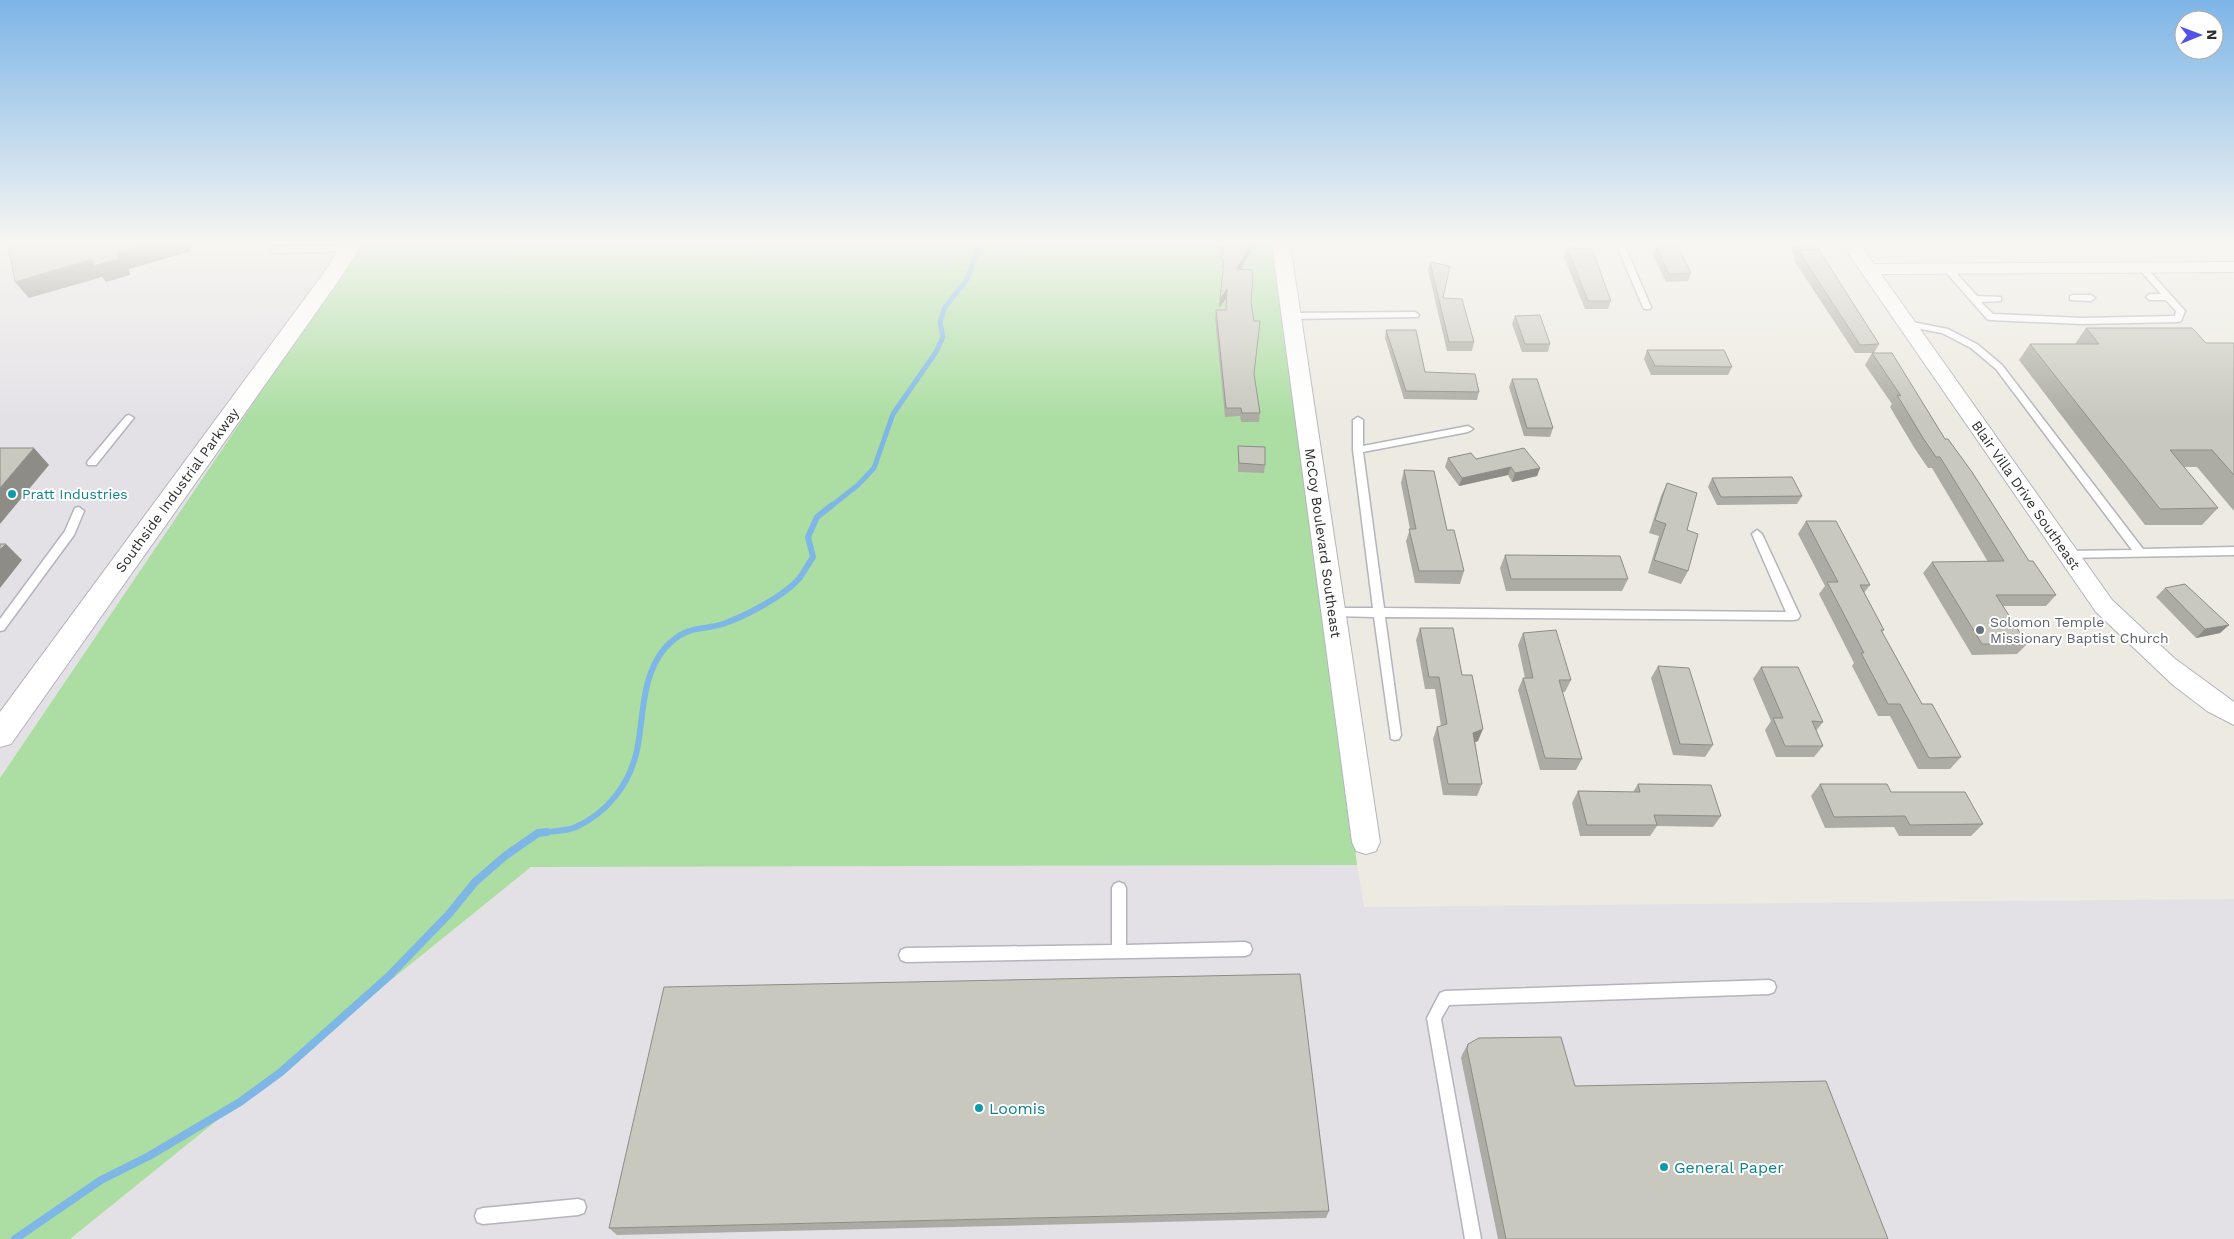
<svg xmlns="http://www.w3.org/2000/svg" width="2234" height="1239" viewBox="0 0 2234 1239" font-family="'Work Sans',sans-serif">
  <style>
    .industrial { fill: #e3e1e6 }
    .green { fill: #acdea3 }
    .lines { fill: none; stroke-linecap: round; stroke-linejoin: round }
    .stream-far2 { stroke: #7eb7e5; stroke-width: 5 }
    .stream-far1 { stroke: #7eb7e5; stroke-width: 6 }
    .stream { stroke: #7eb7e5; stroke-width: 8 }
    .lane-casing { stroke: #b4b4bf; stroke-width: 3 }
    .street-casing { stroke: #b4b4bf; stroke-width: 2 }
    .secondary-casing { stroke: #b4b4bf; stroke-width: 2 }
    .lane { fill: #fff; fill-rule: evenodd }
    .street { fill: #fff; fill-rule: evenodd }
    .secondary { fill: #fff; fill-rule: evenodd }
    .wall { fill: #adaca4 }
    .shaded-wall { fill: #8d8c86 }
    .building { fill: #c9c8bf; stroke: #8d8c86 }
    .culture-dot { fill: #0f9aa8; stroke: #fff; stroke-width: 2 }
    .worship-dot { fill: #6b7280; stroke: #fff; stroke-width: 2 }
    .labels { text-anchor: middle; stroke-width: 4; stroke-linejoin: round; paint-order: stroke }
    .street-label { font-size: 14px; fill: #2d2d2d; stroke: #fff }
    .culture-label { font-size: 14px; fill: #0d838f; stroke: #fff; text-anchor: start }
    .worship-label { font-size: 14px; fill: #5b616d; stroke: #fff; text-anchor: start }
    .near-culture-label { font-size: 16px; fill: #0d838f; stroke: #fff; text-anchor: start }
  </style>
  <rect width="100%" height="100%" fill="#edeae1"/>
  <!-- industrial -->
  <g class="industrial">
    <path d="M0,244H361L0,778Z"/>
    <path d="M1357,865L1364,907L2234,899V1239H70L531,867Z"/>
  </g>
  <!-- green -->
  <path class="green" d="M361,244H1282L1307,432L1357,865L531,867L70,1239H0V778Z"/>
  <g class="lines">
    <!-- stream-far2 -->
    <path class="stream-far2" d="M830,507L858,485L874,468L893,414L936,352L943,337L940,322L945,307L966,281L981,244"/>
    <!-- stream-far1 -->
    <path class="stream-far1" d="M538,833C549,831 565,832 576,827C607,813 630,784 637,750C644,716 641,676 665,648C685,625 700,631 723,624C745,616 787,595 801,576C805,570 809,563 813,557L808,537L817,517L832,505"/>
    <!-- stream -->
    <path class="stream" d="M15,1239L101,1180L149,1156L240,1102L281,1072L389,976L449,914L475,882L505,856L538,833L547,832"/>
    <!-- lane casing -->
    <g class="lane-casing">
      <g id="lane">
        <path d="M1616,244H1624L1651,307L1650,309H1644L1643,307Z"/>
        <path d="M349,246L353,249L352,251L274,253L270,250L274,247Z"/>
        <path d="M1947,265L1950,266L1977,296L2001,297V301L1981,302L1993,314L2082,318L2175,316L2176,311L2166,300H2150L2146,297L2150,294H2161L2138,268L2142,265L2145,266L2185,311L2181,321L2178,322L2082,324L1990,320L1987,319L1944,270V266Z"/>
        <path d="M2073,295H2091L2095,298L2091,301L2070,300V296Z"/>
        <path d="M1415,312L1419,315L1418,317L1290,319L1286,316L1290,313Z"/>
        <path d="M1907,321L1948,329L1977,344L2002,365L2143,549L2234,547V555L2064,558L2063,555L2068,551L2132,550L1996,369L1971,348L1942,333L1904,326V322Z"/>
        <path d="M129,415L134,418L132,420L96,465H88L87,463L88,461L126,416Z"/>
        <path d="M1358,417L1363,420V446L1468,426L1473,429L1468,432L1363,452L1384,608L1786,612L1752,534L1757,530L1762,534L1800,616L1798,619L1794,620L1385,617L1401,735L1399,739L1395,740L1391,739L1374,617L1333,616L1327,612L1333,608H1373L1353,450V420Z"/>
        <path d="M79,507L84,511L74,535L4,630L0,631V619L65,531L75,508Z"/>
        <path d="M1119,882L1124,884L1126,888V945L1245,942L1250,944L1252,949L1250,954L1245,956L906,962L901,960L899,955L901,950L906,948L1112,945V888L1114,884Z"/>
        <path d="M1769,980L1774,982L1776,987L1774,992L1769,994L1449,1005L1441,1019L1481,1239H1465L1427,1018L1440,993L1445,991Z"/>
        <path d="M578,1199L584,1201L586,1207L584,1213L578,1215L483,1224L477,1222L475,1216L477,1210L483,1208Z"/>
      </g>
    </g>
    <!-- street casing -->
    <g class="street-casing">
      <g id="street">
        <path d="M1272,244H1290L1380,842L1376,851L1366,854L1356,851L1352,842Z"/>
        <path d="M1842,244H1860L1874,264L2234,262V272L1881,274L2112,600L2174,658L2234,702V725L2207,711L2173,685L2096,612Z"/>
      </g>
    </g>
    <!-- secondary casing -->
    <g class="secondary-casing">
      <path id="secondary" d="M342,244H362L339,280L11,744L0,747V712L323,274Z"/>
    </g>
    <!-- lane -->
    <use href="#lane" class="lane"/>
    <!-- street -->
    <use href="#street" class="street"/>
    <!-- secondary -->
    <use href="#secondary" class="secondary"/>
  </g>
  <!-- wall -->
  <g class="wall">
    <path d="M1224,244H1254L1241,269L1251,303L1254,374L1260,413L1259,422H1241L1240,416L1225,417L1215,318L1216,310H1226L1227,297L1219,308L1223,268H1221V259Z"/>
    <path d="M1788,244H1817L1820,250L1819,251L1879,344L1874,353H1855L1793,259L1795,256Z"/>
    <path d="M1656,247L1691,273L1688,281L1666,282L1653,255Z"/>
    <path d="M1567,248L1611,301L1608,309H1585L1564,257Z"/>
    <path d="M1430,262L1443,298L1474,342L1472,351H1447L1428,270Z"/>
    <path d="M1515,316L1550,344L1548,352H1522L1512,324Z"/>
    <path d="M2086,328L2206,343H2234V511L2197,467H2183L2218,508L2202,525H2145L2019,360L2030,344H2075Z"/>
    <path d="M1386,330L1425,372L1479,392L1477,400L1404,399L1385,338Z"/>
    <path d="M1647,350L1732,367L1728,375H1651L1644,359Z"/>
    <path d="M1872,353L1945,439L2029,561L2056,595L2046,606H2003L2027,644L2017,654L1972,655L1923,573L1932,562H1988L1932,468H1928L1915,449L1890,407L1892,404L1865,365Z"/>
    <path d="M1512,379L1553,428L1550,437L1524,436L1509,387Z"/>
    <path d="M1238,446L1265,465L1264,473L1238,472Z"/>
    <path d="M1448,458L1476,459L1540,468L1537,476L1512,482L1508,475L1459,486L1445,467Z"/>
    <path d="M1404,470L1447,530L1464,571L1460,584L1415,583L1406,541L1410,529L1401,483Z"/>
    <path d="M1712,478L1802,496L1797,504L1717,505L1708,487Z"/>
    <path d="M1667,483L1687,530L1688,571L1681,584L1648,573L1659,536L1649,533L1661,496Z"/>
    <path d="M1806,521L1870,585L1864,593L1884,630L1882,632L1922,704L1961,757L1950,769H1918L1890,716H1878L1852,666L1854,663L1819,594L1825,586L1798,534Z"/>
    <path d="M1505,555L1628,579L1622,591H1506L1500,568Z"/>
    <path d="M2165,588L2229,625L2220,633L2196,638L2156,597Z"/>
    <path d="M1420,628L1462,675L1478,741L1475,742L1482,784L1477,796L1443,795L1433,739L1437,727L1441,726L1435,689H1425L1416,640Z"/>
    <path d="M1523,633L1571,680L1565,692H1562L1582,759L1576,770H1540L1518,690L1523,678H1525L1518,645Z"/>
    <path d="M1658,666L1713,745L1705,757L1673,755L1651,678Z"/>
    <path d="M1761,667L1823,722L1816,731L1823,746L1814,757H1776L1765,730L1771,721L1753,679Z"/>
    <path d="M1638,784L1721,816L1713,827L1657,826L1650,836H1580L1572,803L1578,791L1633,792Z"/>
    <path d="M1820,784L1891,792L1983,824L1971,836H1899L1894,827L1825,828L1811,796Z"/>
    <path d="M1468,1044L1575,1086L1888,1239H1498L1461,1058L1463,1053Z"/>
    <path d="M1329,1211L1326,1218L617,1235L609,1228Z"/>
  </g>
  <!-- shaded-wall -->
  <g class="shaded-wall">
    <path d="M147,244H195L190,246L191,251L129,269L130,275L106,282L102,277L29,298L15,282Z"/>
    <path d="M1250,244H1254L1237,277V269Z"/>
    <path d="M1227,289V297L1219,308L1220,300Z"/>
    <path d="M34,448L49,465L0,524V488Z"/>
    <path d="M1511,467L1508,475L1459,486L1462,478Z"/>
    <path d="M1540,468L1537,476L1512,482L1515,473Z"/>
    <path d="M6,544L22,560L0,588V550Z"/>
    <path d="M2229,625L2220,633L2196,638L2205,629Z"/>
    <path d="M1483,729L1478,741L1468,745L1473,733Z"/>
  </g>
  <!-- building -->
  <g class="building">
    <path d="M8,244H147L117,253L118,259L94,266L92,259L15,282Z"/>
    <path d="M1224,244H1250L1237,269L1252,270L1253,275L1251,303L1254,321H1260L1254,374L1260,413H1242L1241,408H1226L1216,310H1226L1227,289L1220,300L1224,260L1221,259Z"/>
    <path d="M1797,244H1817L1820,250H1801Z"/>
    <path d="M1656,247H1678L1691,273L1669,274Z"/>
    <path d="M1567,248L1592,249L1611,301H1588Z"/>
    <path d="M1798,250H1819L1879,344L1860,345Z"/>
    <path d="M1430,262L1450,266L1443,298L1462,299L1474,342H1449Z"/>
    <path d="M1540,315L1550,344H1525L1515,316Z"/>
    <path d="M2086,328H2192L2206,343H2234V475L2212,450H2170L2218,508L2160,509L2030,344H2099Z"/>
    <path d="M1386,330H1416L1425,372L1475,374L1479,392L1406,391Z"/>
    <path d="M1647,350H1724L1732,367L1655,366Z"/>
    <path d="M1872,353H1892L1945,439H1948L1972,472L2029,561H2033L2056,595H1996L2027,644H1982L1932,562L2004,561L1940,457H1936L1923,438L1897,395L1901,396Z"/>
    <path d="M1512,379H1537L1553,428H1527Z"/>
    <path d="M1238,446L1265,447V465L1239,463Z"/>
    <path d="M0,448H34L0,488Z"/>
    <path d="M1524,448L1540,468L1515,473L1511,467L1462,478L1448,458L1471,453L1476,459Z"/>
    <path d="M1404,470L1434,471L1447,530H1454L1464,571H1419L1409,529H1416Z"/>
    <path d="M1792,477L1802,496L1721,497L1712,478Z"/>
    <path d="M1667,483L1697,493L1687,530L1698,534L1688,571L1654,560L1666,524L1655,520Z"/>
    <path d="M1806,521H1836L1870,585H1860L1884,630H1881L1922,704H1932L1961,757L1929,758L1900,704H1888L1861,653H1864L1827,582H1838Z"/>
    <path d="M0,544H6L0,550Z"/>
    <path d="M1505,555L1620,556L1628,579H1511Z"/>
    <path d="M2185,584L2229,625L2205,629L2165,588Z"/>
    <path d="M1420,628H1453L1462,675H1472L1483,729L1473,733L1482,784H1448L1437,727L1447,724L1439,677H1429Z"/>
    <path d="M1556,630L1571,680H1559L1582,759L1545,758L1523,678H1533L1523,633Z"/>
    <path d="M1658,666L1689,668L1713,745L1680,744Z"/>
    <path d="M1761,667H1798L1823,722L1812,721L1823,746H1785L1773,718H1783Z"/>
    <path d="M1638,784L1711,785L1721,816L1654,815L1657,825H1587L1578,791L1640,792Z"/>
    <path d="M1820,784H1887L1891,792H1965L1983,824L1910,825L1905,816L1834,817Z"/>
    <path d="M1300,974L1329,1211L609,1228L664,987Z"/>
    <path d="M1561,1037L1575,1086L1826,1081L1888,1239H1506L1467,1049L1468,1044L1479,1038Z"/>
  </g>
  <!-- sky -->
  <linearGradient id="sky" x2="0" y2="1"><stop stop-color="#7db5e7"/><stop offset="0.58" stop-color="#f7f6f2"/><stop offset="1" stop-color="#f7f6f2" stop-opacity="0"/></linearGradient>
  <rect width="2234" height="418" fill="url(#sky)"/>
  <!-- markers -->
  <g class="culture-dot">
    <circle cx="12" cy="494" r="5"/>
    <circle cx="979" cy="1108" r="5"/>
    <circle cx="1664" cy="1167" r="5"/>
  </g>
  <circle class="worship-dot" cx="1980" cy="630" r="5"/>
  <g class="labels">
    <!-- street labels -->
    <g class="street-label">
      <text transform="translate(177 490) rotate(-54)" y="5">Southside Industrial Parkway</text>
      <text transform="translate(2026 495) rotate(55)" y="5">Blair Villa Drive Southeast</text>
      <text transform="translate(1323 543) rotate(82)" y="5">McCoy Boulevard Southeast</text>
    </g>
    <!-- culture labels -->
    <g class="culture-label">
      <text x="22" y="499">Pratt Industries</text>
    </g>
    <!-- worship labels -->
    <g class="worship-label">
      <text x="1990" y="627">Solomon Temple<tspan x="1990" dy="16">Missionary Baptist Church</tspan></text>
    </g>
    <!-- near-culture labels -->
    <g class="near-culture-label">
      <text x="989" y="1114">Loomis</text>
      <text x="1674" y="1173">General Paper</text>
    </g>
  </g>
  <!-- north arrow -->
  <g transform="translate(2199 35) rotate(89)"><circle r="24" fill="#ffffff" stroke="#ababab"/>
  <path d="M0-4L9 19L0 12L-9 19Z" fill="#5152ea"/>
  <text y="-8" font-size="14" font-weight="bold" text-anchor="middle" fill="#2d2d2d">N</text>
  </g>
</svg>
